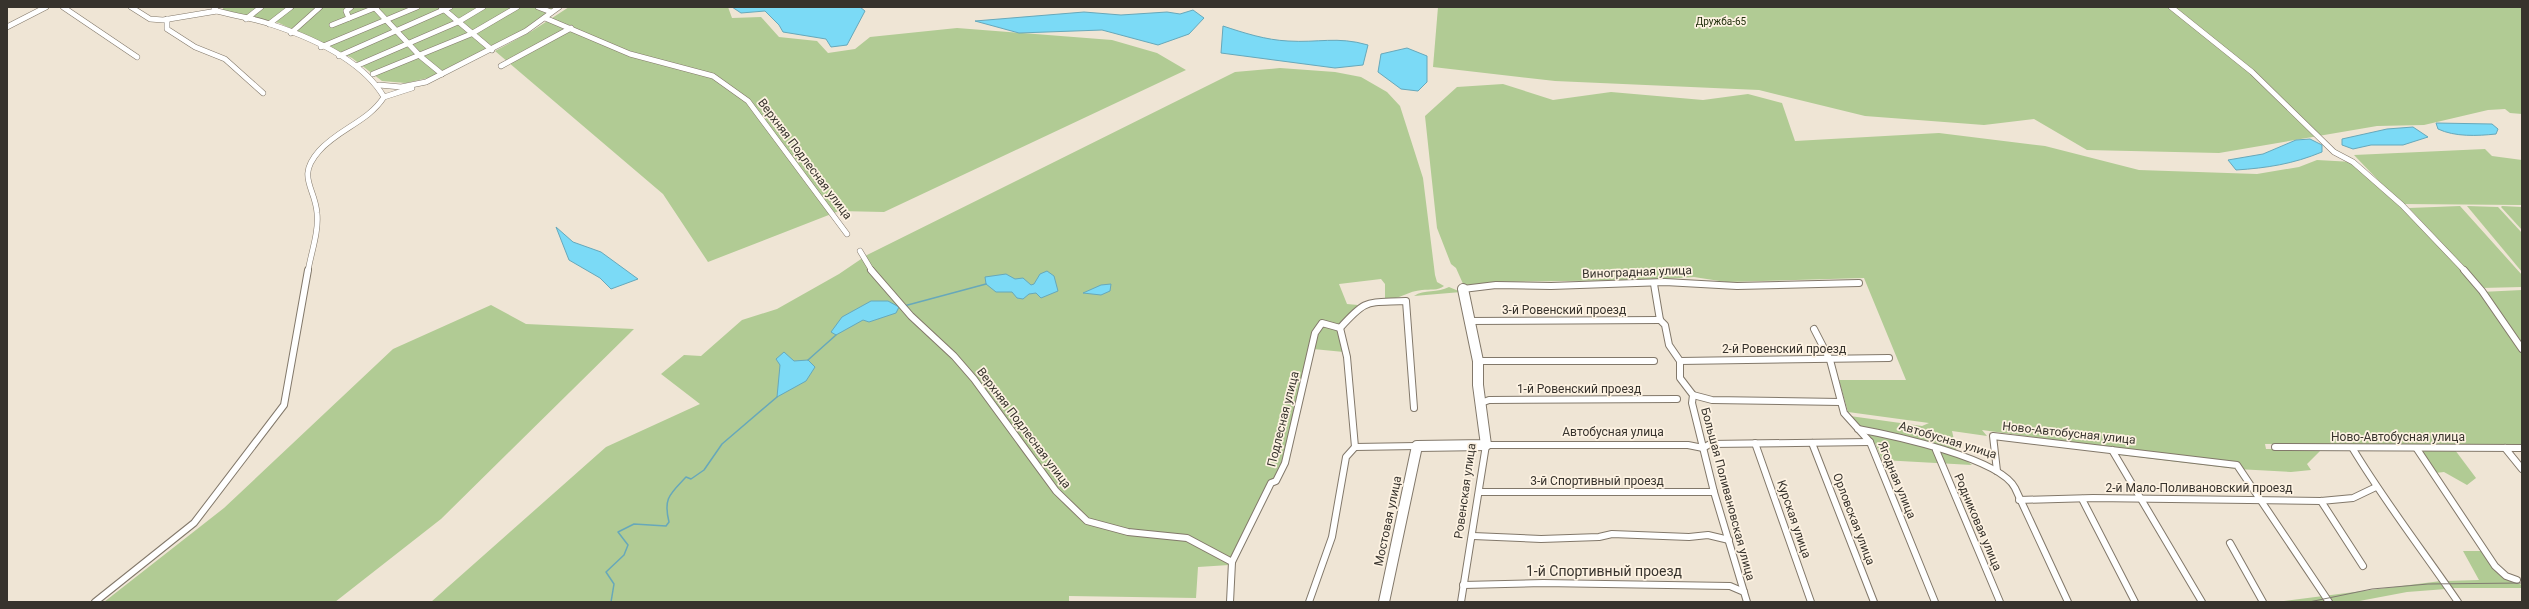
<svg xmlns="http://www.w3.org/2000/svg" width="2529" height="609" viewBox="0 0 2529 609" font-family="Roboto,sans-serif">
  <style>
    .green { fill: #b1cb94 }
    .water { fill: #7bdaf6; stroke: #67a8ba }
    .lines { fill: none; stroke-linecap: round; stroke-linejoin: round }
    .stream { stroke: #67a8ba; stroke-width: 1.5 }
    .street-far1-casing { stroke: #82786a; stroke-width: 6 }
    .street-casing { stroke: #82786a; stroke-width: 8 }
    .secondary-casing { stroke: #82786a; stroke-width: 12 }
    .street-far1 { stroke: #fff; stroke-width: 5 }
    .street { stroke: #fff; stroke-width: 6 }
    .secondary { stroke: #fff; stroke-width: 10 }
    .tram { stroke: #817b71; stroke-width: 1 }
    .labels { text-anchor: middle; stroke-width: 3.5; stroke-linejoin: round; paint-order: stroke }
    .far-park-label { font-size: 10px; fill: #21300c; stroke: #fdf2e2 }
    .street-label { font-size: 12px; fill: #37332d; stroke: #fdf2e2 }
    .near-street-label { font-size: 14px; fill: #37332d; stroke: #fdf2e2 }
  </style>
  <rect width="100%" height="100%" fill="#efe5d5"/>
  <!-- green -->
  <g class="green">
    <path d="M224,7H557L525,31L428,78L406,83L382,81L352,58L279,23L222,10Z"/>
    <path d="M569,7H728L732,18L761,17L779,37L817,41L828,53L855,49L870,37L957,28L1112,40L1157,53L1186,70L884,212L839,211L708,262L663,194L495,51L532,31Z"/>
    <path d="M1438,7H2522V114L2510,113L2505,109L2488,110L2424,125L2377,126L2219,153L2087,150L2034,119L1984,125L1865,116L1759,90L1555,81L1433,67Z"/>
    <path d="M1280,68L1335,72L1361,77L1387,92L1400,106L1423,178L1435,275L1437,282L1444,286C1438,291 1430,289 1422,290C1409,291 1398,299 1385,301V284L1381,279L1339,284L1347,304L1358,305L1339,326L1318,322L1283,467L1229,565L1198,567L1196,598L1069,596V602H431L606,447L700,404L661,374L684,355L701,356L742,320L777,309L839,274L867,255L1235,72Z"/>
    <path d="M1503,84L1553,100L1611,92L1703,100L1748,94L1782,103L1795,141L1939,133L2045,146L2139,170L2257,174L2299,167L2317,160L2353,162L2453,257L2481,292L2522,290V444H2265L2266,449L2326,450L2320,451L2307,464L2311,470L2291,472L2237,469L2120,455L2115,454L2108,447L1982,430L1987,436L1952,431L1957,453L1972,465L1882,460L1876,445L1850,416L1922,426L1929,423L1848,412L1839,380H1906L1864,278L1726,282L1694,277L1651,280L1494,282L1464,286L1456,268L1451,264L1437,228L1425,116L1457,87Z"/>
    <path d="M2485,149L2492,156L2522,160V205L2401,204L2354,155Z"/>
    <path d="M2460,206L2522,275V287L2481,288L2455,257L2409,208Z"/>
    <path d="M2467,206L2498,207L2522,233V272Z"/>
    <path d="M2502,206L2522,207V230L2501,207Z"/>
    <path d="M1449,287L1461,292L1414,296C1424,289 1438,293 1449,287Z"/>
    <path d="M491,305L526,324L634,329L441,519L335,602H104L224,508L393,349Z"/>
    <path d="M1321,326L1337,328L1344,352L1313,349Z"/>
    <path d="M2455,450L2476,478L2467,485L2444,472L2435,473L2422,451Z"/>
    <path d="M2463,551H2484L2512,581L2522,585V588H2450L2446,581L2479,580Z"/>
    <path d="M2441,581L2446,589L2407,592L2354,602H2276Z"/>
  </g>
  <!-- water -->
  <g class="water">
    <path d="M732,7H860L865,11L847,45L831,47L826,39L783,32L779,25L765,11L741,13Z"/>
    <path d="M1193,10L1204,18L1189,34L1158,45L1102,30L1019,33L975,21L1084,12L1121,15L1167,12L1180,14Z"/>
    <path d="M1223,26C1244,33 1266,40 1288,41C1318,43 1337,36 1368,45L1363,65L1335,68L1221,53Z"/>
    <path d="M1407,48L1427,56V82L1418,91L1401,89L1378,72L1381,54Z"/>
    <path d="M2436,123L2492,124L2498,129L2496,134C2477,136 2455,137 2438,129Z"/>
    <path d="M2413,127L2428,137L2403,145H2371L2353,149L2342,145V139L2387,129Z"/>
    <path d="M2310,139L2322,145V152C2293,164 2267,168 2236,170L2228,160L2263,154L2296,140Z"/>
    <path d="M556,227L573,242L601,252L638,279L611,289L600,278L569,260Z"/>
    <path d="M1047,271L1054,276L1058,291L1041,298L1036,293L1029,294L1023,299L1017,298L1012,292H996L986,284L985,277L1006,274L1015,279L1023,278L1031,285L1034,284L1040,274Z"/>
    <path d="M1111,284L1110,291L1101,295L1083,293L1101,285Z"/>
    <path d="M871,301H888L899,307L896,313L869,322L863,320L836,335L831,332L842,317Z"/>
    <path d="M784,352L794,361L808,360L815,367L806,381L777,397L780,365L776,359Z"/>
  </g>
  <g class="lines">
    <!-- stream -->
    <g class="stream">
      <path d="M904,306L986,284"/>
      <path d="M808,360L836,335"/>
      <path d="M611,602L614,584L606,572L624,555L628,545L618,532L634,524L666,526L669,522C663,498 670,494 686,477L691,479L704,470L722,444L777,397"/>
    </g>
    <!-- street-far1 casing -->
    <g class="street-far1-casing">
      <g id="street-far1">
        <path d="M63,7L137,57"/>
        <path d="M131,7L150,19L163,20L217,11"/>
        <path d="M374,7L420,56L442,74"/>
        <path d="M441,7L492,50"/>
        <path d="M538,7L551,12"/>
        <path d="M2171,7L2252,72L2334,152L2353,162L2402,205L2465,271"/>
        <path d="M214,8L217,11C235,16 253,18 270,24C310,37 362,60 384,97C368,122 338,129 319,151C296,177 315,187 317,213C319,232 311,253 308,271"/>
        <path d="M349,18L346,11L351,7"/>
        <path d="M545,18L630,54L713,76L748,101L847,234"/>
        <path d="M167,19V29L195,47L225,59L263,93"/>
        <path d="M246,19L261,7"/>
        <path d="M269,24L291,7"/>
        <path d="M332,25L377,7"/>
        <path d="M7,27L46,7"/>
        <path d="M291,33L320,7"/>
        <path d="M321,47L417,7"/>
        <path d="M339,56L450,7"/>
        <path d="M356,66L458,22L483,7"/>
        <path d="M501,66L571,28"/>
        <path d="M373,74L471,34L517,7"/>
        <path d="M379,85L401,87L426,82L526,31L559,7"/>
        <path d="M384,97L412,88"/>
        <path d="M860,251L872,271"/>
      </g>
    </g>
    <!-- street casing -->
    <g class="street-casing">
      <g id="street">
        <path d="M871,270L911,316L954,356L974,379L1056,491L1087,521L1128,532L1187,538L1232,562"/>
        <path d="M2464,270L2482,291L2522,349"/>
        <path d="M1654,284L1660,320L1665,325L1669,345L1680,361V378L1693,395L1692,403L1714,492L1747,602"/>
        <path d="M1463,289L1496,285L1551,286L1665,282L1737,286L1859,283"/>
        <path d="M1468,321L1660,320"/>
        <path d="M1340,328C1367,298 1366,303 1406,301L1414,408"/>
        <path d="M1340,328L1347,357L1355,447"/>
        <path d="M1814,329L1830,360L1844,413L1870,442L1935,602"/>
        <path d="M1478,361H1654"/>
        <path d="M1680,361L1889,358"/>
        <path d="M1693,395L1712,400L1840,402"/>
        <path d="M1481,403L1489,400L1677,399"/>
        <path d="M1858,429C1891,435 2000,458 2015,488L2068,602"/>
        <path d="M1755,443L1811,602"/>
        <path d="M1812,443L1874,602"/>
        <path d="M1355,447L1417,446"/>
        <path d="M2275,447L2522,448"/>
        <path d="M2505,448L2522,469"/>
        <path d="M2353,449C2385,502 2423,551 2458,602"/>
        <path d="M2417,449L2495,566L2506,576L2517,580"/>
        <path d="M1936,450L2000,602"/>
        <path d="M2112,450L2202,602"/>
        <path d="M1997,471L1993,436L2237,465L2329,602"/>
        <path d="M1480,492H1714"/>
        <path d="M2082,499L2135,602"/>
        <path d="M2019,500L2093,498L2321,501L2353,498L2376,487"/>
        <path d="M2321,501L2363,566"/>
        <path d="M1473,536L1541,539L1599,537L1612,534L1689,537L1708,535L1729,540"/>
        <path d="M2230,543L2263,602"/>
        <path d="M1463,585L1543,583L1730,586L1744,592"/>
        <path d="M95,602L194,523L284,405L308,270"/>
        <path d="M1230,602L1232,562L1271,483L1276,481L1285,463L1315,333L1322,323L1340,328"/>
        <path d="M1309,602L1332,537L1346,457L1355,447"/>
        <path d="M1461,602L1486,445H1688L1703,448L1710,444L1870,442"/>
      </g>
    </g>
    <!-- secondary casing -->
    <g class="secondary-casing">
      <path id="secondary" d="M1384,602L1417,446L1486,445L1478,385V361L1463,289"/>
    </g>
    <!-- street-far1 -->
    <use href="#street-far1" class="street-far1"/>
    <!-- street -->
    <use href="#street" class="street"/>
    <!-- secondary -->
    <use href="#secondary" class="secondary"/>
    <!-- tram -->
    <path class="tram" d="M2309,602L2372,589L2428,584L2522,583"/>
  </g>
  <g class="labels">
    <!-- far-park labels -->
    <g class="far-park-label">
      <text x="1721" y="25">Дружба-65</text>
    </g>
    <!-- street labels -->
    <g class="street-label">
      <text transform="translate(805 159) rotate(53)" y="4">Верхняя Подлесная улица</text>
      <text transform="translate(1637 272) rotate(-2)" y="4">Виноградная улица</text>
      <text x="1564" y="314">3-й Ровенский проезд</text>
      <text x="1784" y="353">2-й Ровенский проезд</text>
      <text x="1579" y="393">1-й Ровенский проезд</text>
      <text transform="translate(1283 419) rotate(-76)" y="4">Подлесная улица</text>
      <text transform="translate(1024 428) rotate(53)" y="4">Верхняя Подлесная улица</text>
      <text x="1613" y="436">Автобусная улица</text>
      <text transform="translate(2069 433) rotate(6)" y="4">Ново-Автобусная улица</text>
      <text x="2398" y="441">Ново-Автобусная улица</text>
      <text transform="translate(1948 440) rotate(17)" y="4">Автобусная улица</text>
      <text transform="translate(1897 480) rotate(68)" y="4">Ягодная улица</text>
      <text x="1597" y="485">3-й Спортивный проезд</text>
      <text x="2199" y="492">2-й Мало-Поливановский проезд</text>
      <text transform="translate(1465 491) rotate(-82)" y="4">Ровенская улица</text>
      <text transform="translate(1728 494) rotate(75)" y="4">Большая Поливановская улица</text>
      <text transform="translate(1794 519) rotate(71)" y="4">Курская улица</text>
      <text transform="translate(1854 519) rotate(69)" y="4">Орловская улица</text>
      <text transform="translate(1388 521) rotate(-78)" y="4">Мостовая улица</text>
      <text transform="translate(1978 522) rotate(67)" y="4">Родниковая улица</text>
    </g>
    <!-- near-street labels -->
    <g class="near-street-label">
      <text x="1604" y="576">1-й Спортивный проезд</text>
    </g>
  </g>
  <!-- border -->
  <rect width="2529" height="609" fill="none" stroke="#37332d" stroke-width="16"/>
</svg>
